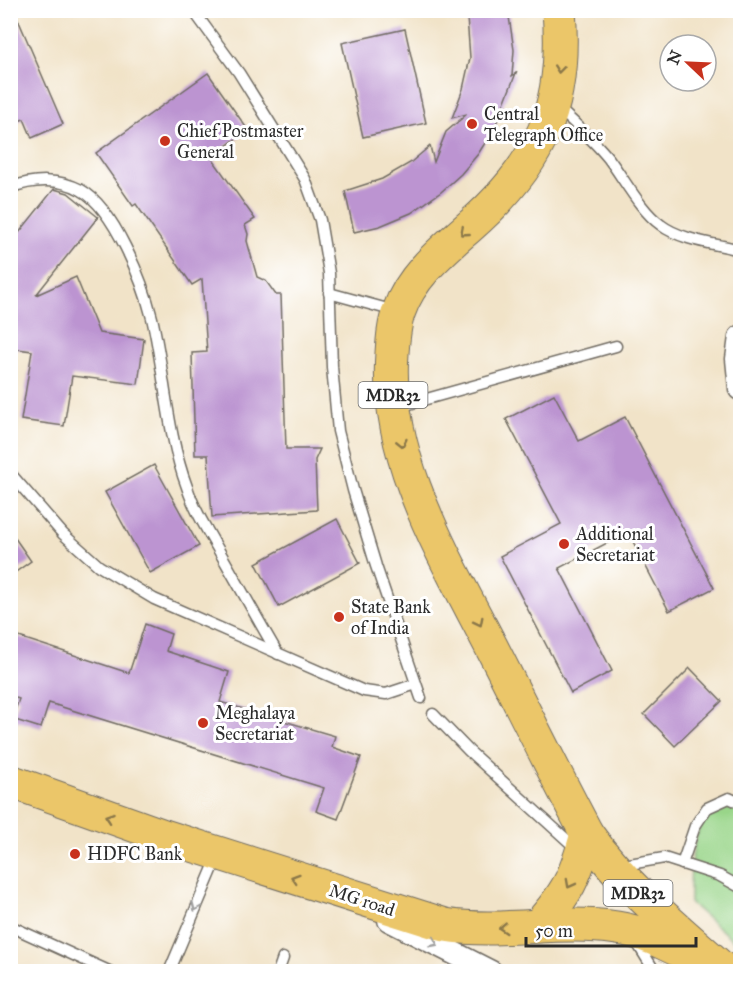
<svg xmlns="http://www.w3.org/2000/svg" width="751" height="982" viewBox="0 0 751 982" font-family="'IM FELL Great Primer',serif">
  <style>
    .green { fill: #99d589; stroke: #62805a; stroke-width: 1.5 }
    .building { fill: #bc94d1 }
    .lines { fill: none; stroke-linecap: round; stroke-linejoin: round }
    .service-casing { stroke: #706b62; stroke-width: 13 }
    .minor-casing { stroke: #706b62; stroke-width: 25 }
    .primary-casing { stroke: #706b62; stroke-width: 35 }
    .service { stroke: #fff; stroke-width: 10 }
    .minor { stroke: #fff; stroke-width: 22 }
    .primary { stroke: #ebc669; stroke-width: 33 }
    .oneway { stroke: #8b784a }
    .oneway2 { stroke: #a0a0a0 }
    .poi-dot { fill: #c8321e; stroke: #fff; stroke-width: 2 }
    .labels { text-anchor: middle; stroke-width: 6; stroke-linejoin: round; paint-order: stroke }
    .shield { fill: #fff; stroke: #6b6b6b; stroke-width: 1.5 }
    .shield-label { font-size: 16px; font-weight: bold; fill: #2b2b2b }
    .poi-label { font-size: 18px; fill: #2b2b2b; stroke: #fff; text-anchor: start }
    .street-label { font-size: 18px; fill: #2b2b2b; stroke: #fff }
  </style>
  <rect width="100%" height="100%" fill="#fff"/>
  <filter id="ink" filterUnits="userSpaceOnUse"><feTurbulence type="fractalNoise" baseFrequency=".0167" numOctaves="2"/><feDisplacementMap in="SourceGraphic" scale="12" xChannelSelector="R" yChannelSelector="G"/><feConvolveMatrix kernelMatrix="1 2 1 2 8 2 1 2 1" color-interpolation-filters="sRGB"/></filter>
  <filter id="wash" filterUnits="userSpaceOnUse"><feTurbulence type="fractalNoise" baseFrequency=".008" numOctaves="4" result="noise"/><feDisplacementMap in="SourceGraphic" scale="24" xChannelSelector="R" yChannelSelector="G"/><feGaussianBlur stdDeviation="1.35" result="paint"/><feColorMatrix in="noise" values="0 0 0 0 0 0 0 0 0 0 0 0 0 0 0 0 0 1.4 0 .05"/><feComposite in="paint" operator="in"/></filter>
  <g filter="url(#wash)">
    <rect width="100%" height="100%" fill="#f1e3c8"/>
    <!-- green -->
    <path class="green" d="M731,803L740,807V946L690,903C690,875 689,824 717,807C721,805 727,804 731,803Z"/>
    <g id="blocks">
      <!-- building -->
      <g class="building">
        <path d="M10,10H14L63,124L32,138L24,119L10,124Z"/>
        <path d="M490,10H508L514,50L512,76L516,73L494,129L478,154L461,174L441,192L411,213L380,226L354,232L345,191L382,179L410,163L430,146L434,162L446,132L467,114L452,118L463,89L470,58L467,17Z"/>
        <path d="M405,29L426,123L363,137L342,43Z"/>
        <path d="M208,73L248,130L211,157L255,219L245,225L248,234L247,241L257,277L266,281L276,295H281L286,449H320L315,460L317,510L212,517L208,455H195L192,353L207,352L202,279L192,285L136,204L133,206L96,153Z"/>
        <path d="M54,189L68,193L98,217L36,295L76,277L99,333L144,339L138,384L72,376L64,426L21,420L32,351L10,348V244Z"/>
        <path d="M554,394L579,441L625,417L714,588L669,611L628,532L559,568L612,671L571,693L500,556L561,524L506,419Z"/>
        <path d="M154,465L199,546L150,573L105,492Z"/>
        <path d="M337,519L360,563L279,607L256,563Z"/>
        <path d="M10,531L31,561L10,576Z"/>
        <path d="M145,624L171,634L166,651L229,672L220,702L335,736L332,747L361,757L338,819L316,811L324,788L49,703L41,728L12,719L19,699L10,696V634L129,673Z"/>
        <path d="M690,668L722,701L675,746L644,714Z"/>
      </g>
    </g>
  </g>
  <g filter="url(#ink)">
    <use href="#blocks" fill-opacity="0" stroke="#706b62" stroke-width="1.5"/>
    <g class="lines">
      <!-- service casing -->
      <g class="service-casing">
        <g id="service">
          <path d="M193,10L239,73L305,179L320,220L329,273L332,367L338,431L353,490L376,566L421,698"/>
          <path d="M556,106C574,123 594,140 609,159C624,179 641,211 661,225C680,240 717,244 740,250"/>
          <path d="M10,188C33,179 59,178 81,190C114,208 143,282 152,318C165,374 167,434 187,487C195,512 209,533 222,556C241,589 259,622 278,654"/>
          <path d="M329,293L395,311"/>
          <path d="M398,407L616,346"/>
          <path d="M10,473L63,534L99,566L154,599L364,691L386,694L416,684"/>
          <path d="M433,714L469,751L577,849"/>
          <path d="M682,864L695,826L707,808L729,798L740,803"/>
          <path d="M618,866L664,858L720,876L740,887"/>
          <path d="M10,926L111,972"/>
          <path d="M636,941L655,972"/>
          <path d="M169,972L218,856"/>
          <path d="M278,972L283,958"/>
        </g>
      </g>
      <!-- minor casing -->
      <g class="minor-casing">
        <g id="minor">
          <path d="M740,337L737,359L740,389"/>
          <path d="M389,920L491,972"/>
        </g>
      </g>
      <!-- primary casing -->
      <g class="primary-casing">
        <g id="primary">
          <path d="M559,10C567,107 541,164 469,227C442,251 411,276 399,311C394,324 393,339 392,353C384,460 447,560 494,652C525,713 555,774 587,834C625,887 678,929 726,972"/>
          <path d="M10,781L164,836L445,925C502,934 560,919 617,928C645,932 670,946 694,958"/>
          <path d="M538,926C568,892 575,878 587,834"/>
        </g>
      </g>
      <!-- service -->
      <use href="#service" class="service"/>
      <!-- minor -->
      <use href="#minor" class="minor"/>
      <!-- primary -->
      <use href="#primary" class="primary"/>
    </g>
    <!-- one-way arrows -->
    <defs><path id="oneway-chevron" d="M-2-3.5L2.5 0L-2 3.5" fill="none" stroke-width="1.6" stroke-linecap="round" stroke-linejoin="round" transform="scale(1.5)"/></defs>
    <g class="oneway">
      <use href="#oneway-chevron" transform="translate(559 69) rotate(96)"/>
      <use href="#oneway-chevron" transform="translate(464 232) rotate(139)"/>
      <use href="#oneway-chevron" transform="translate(402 443) rotate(77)"/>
      <use href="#oneway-chevron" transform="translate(479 622) rotate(63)"/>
      <use href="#oneway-chevron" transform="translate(109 817) rotate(-161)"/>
      <use href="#oneway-chevron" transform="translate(295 878) rotate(-162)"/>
      <use href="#oneway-chevron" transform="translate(570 884) rotate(118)"/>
      <use href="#oneway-chevron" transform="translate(503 928) rotate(177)"/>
    </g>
    <g class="oneway2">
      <use href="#oneway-chevron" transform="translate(196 907) rotate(113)"/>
      <use href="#oneway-chevron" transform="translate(434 943) rotate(27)"/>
    </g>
  </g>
  <!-- markers -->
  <g class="poi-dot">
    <circle cx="472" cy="124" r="6"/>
    <circle cx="165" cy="141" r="6"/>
    <circle cx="564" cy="544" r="6"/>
    <circle cx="339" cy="617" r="6"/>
    <circle cx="203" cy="723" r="6"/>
    <circle cx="75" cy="854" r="6"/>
  </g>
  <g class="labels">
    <!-- shield labels -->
    <g class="shield">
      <rect x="358.5" y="382" width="69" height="26" rx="4.5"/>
      <rect x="603.5" y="880" width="69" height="26" rx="4.5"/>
    </g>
    <g class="shield-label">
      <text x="393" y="401">MDR32</text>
      <text x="638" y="899">MDR32</text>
    </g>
    <!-- poi labels -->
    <g class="poi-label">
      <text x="484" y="120">Central<tspan x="484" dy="21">Telegraph Office</tspan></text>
      <text x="177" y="137">Chief Postmaster<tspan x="177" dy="21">General</tspan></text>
      <text x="576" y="540">Additional<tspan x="576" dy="21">Secretariat</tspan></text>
      <text x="351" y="613">State Bank<tspan x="351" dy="21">of India</tspan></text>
      <text x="215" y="719">Meghalaya<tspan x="215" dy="21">Secretariat</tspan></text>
      <text x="87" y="860">HDFC Bank</text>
    </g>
    <!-- street labels -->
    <g class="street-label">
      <text transform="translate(362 900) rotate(18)" y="6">MG road</text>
    </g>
  </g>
  <!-- margin -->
  <rect width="751" height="982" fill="none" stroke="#fff" stroke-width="36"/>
  <!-- north arrow -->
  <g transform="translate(688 63) rotate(293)"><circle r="28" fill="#ffffff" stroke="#aaaaaa" stroke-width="1.5"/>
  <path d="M0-4.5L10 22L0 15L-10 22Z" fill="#c8321e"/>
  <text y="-9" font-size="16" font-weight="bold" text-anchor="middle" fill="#2b2b2b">N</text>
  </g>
  <!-- scale -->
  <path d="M526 937v9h170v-9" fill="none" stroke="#2b2b2b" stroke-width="3"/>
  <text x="535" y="937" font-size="18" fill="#2b2b2b" stroke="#ffffff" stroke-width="4.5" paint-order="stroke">50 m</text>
</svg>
